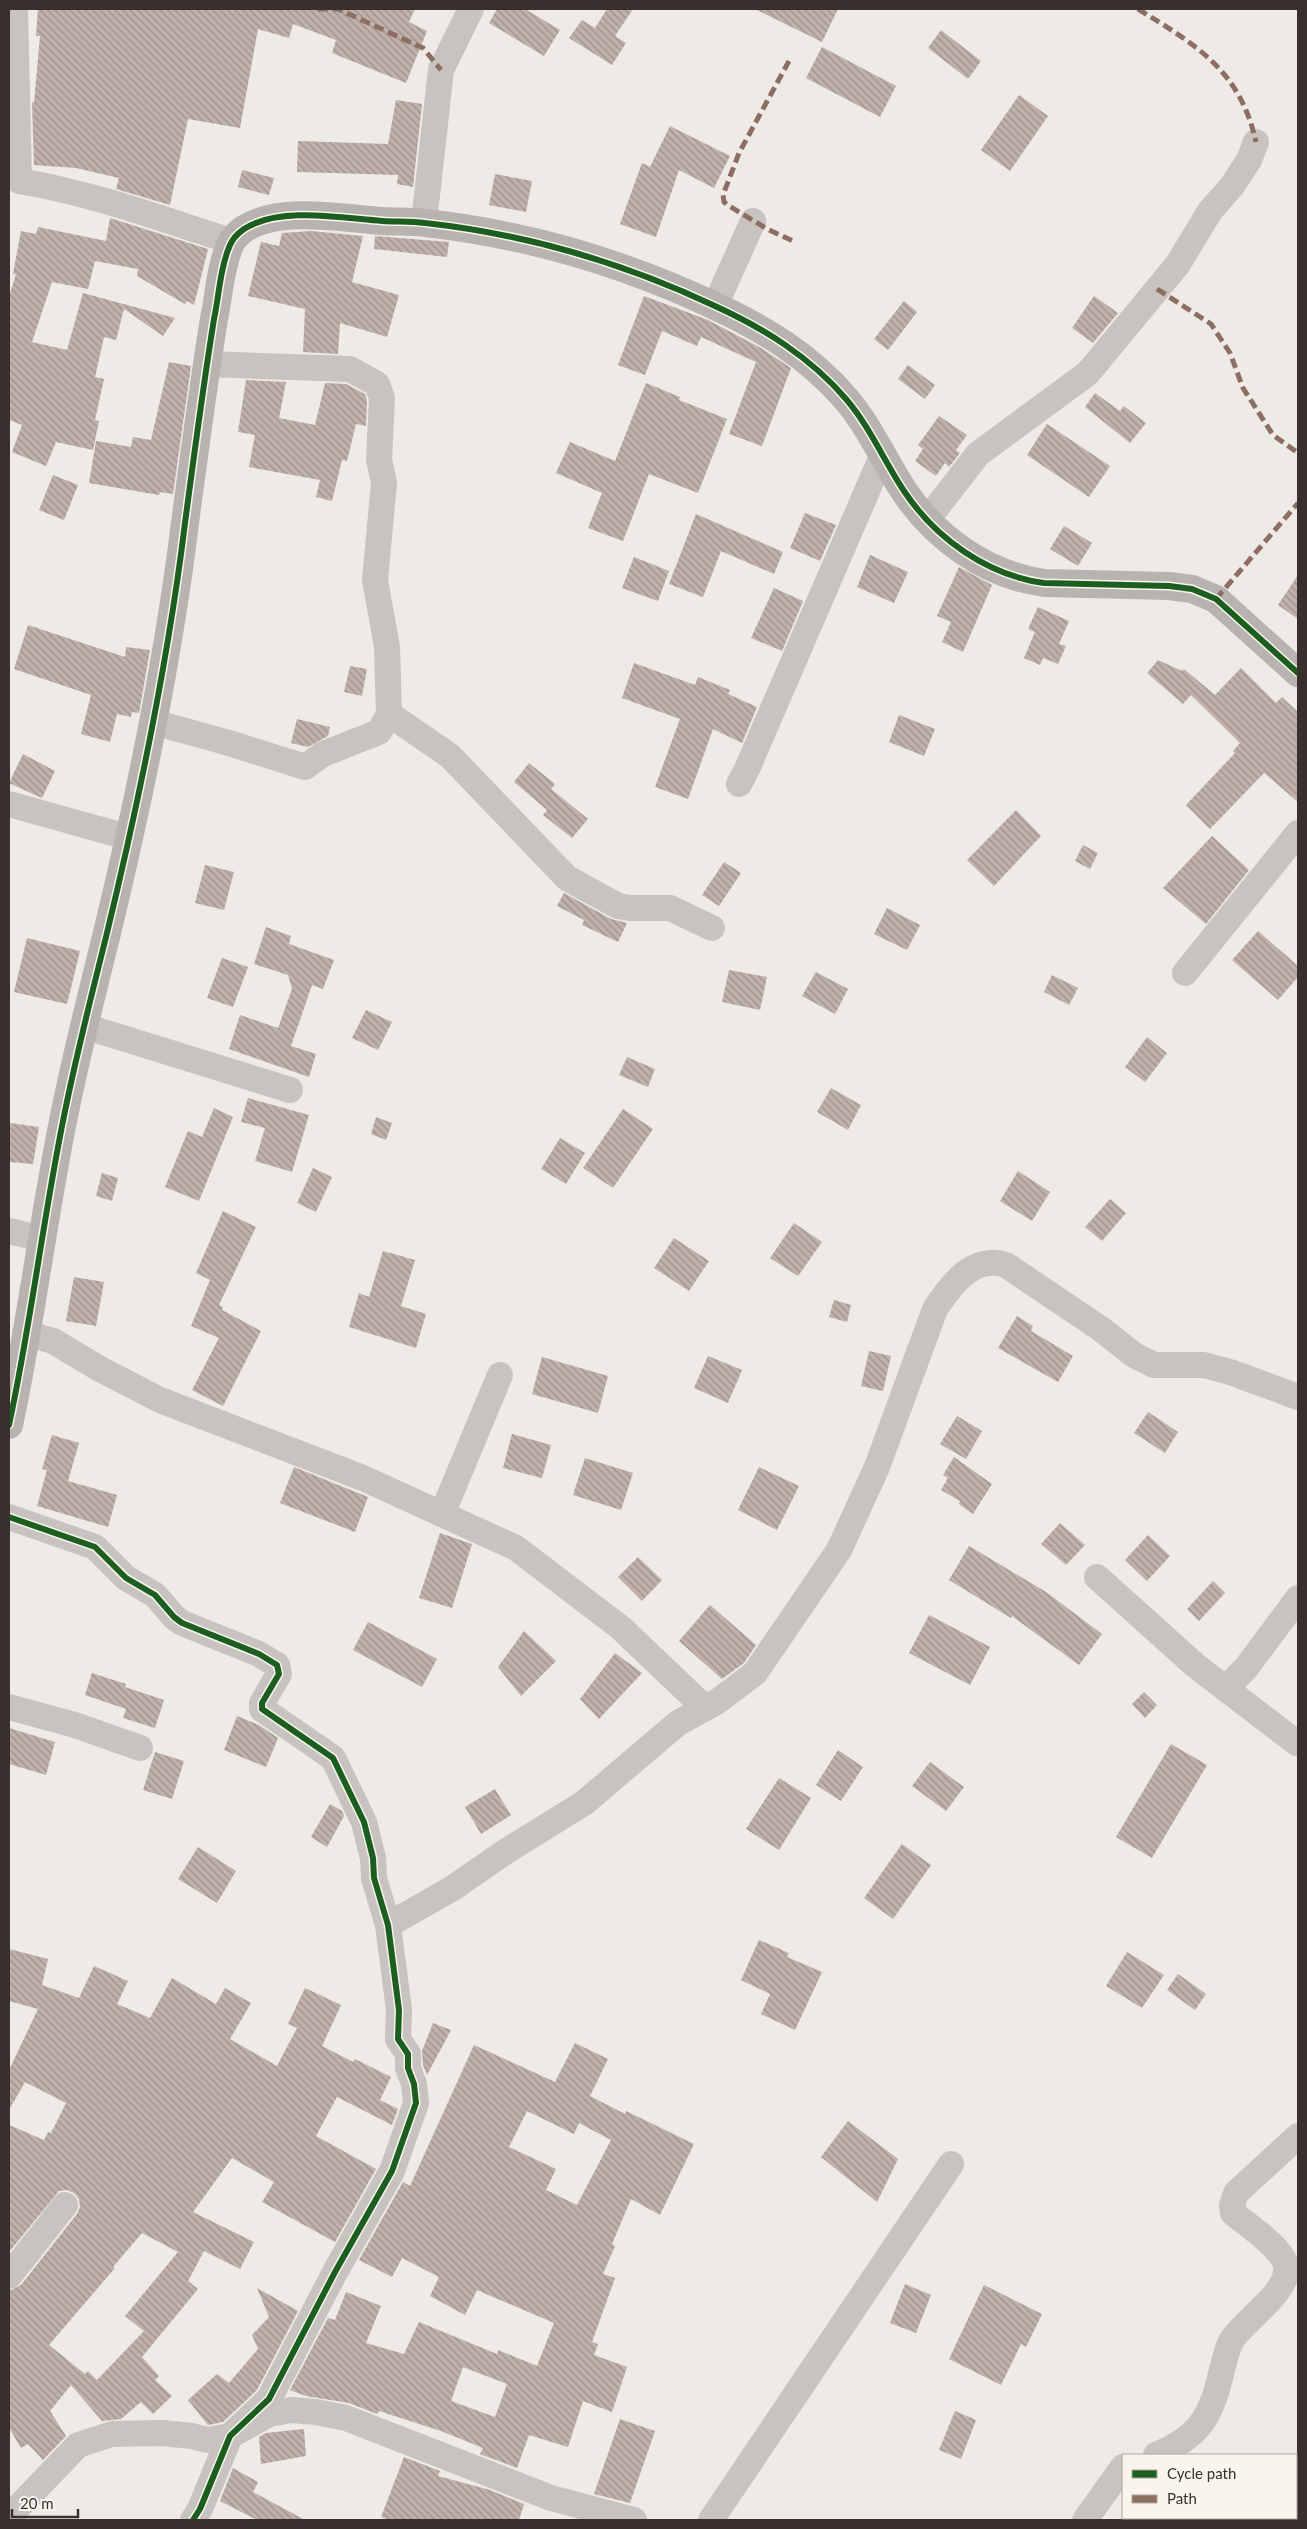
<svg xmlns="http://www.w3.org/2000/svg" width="1307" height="2529" viewBox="0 0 1307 2529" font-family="Lato,sans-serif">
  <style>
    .building { fill: url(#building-back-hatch); fill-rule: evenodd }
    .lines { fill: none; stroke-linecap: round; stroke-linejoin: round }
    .street { stroke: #c7c3be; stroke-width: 26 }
    .secondary { stroke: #b8b3af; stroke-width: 28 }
    .quiet { stroke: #8d6e63; stroke-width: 5; stroke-dasharray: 10 5; stroke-linecap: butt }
    .cycleway-casing { stroke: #f9f5ee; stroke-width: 9 }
    .cycleway { stroke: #1b5e20; stroke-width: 6 }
  </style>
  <defs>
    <pattern id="building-back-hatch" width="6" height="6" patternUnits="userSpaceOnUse" patternTransform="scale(1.25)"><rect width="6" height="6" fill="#c0b1aa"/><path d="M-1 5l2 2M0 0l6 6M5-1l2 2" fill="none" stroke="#9d908b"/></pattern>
  </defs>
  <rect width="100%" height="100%" fill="#eeeae6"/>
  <!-- building -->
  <g class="building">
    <path d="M38,9H415L409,22L427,31L406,83L332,53L336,40L293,24L289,38L258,29L240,128L188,119L170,205L116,189L119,178L76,168L34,165L32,102L34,103L40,36H36Z"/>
    <path d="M497,9H525L560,30L544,56L489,23Z"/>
    <path d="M607,9H633L615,36L626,43L612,65L569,38L582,20L595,28Z"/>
    <path d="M755,9H838L822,42Z"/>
    <path d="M941,30L981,61L968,79L928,48Z"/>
    <path d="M822,47L896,86L880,117L806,78Z"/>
    <path d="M1019,95L1048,116L1010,171L981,150Z"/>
    <path d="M396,100L422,104L413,187L397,184L398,175L297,172L298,141L388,144Z"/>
    <path d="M670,126L730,156L714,188L679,170L656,237L620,224L642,163L650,167Z"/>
    <path d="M242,170L274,178L269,195L238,187Z"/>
    <path d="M495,174L532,181L526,212L489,205Z"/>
    <path d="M110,218L208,249L194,305L187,301L185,304L137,276L138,269L95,261L88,289L52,282L32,342L67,350L83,293L175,318L163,336L124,309L116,340L104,337L95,377L104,379L95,420L99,421L93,450L56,442L46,466L12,452L22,425L9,420V297L16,274H13L21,231L36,234L38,227L106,241Z"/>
    <path d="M311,231L363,236L352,282L399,295L387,337L340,323L338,354L303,352L305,309L248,296L261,242L279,246L282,233Z"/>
    <path d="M375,236L449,242L447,257L374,249Z"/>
    <path d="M644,296L708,320L761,348L791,368L762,446L729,434L756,362L701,337L697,346L662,331L645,375L618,365Z"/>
    <path d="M1094,296L1118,313L1093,343L1072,328Z"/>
    <path d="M904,301L917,312L888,350L874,339Z"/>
    <path d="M169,362L191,366L173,494L160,492L159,495L89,483L96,441L131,447L133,437L151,440Z"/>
    <path d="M908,365L935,385L925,399L898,379Z"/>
    <path d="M246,380L286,382L279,418L315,425L325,383L346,384L365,394L367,400L366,426L356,424L347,461L342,460L332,501L316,497L320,480L249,467L255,435L238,432Z"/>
    <path d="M646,383L680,397L679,400L727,419L698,493L649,474L623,541L588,528L602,493L556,473L570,442L615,461Z"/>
    <path d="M1095,393L1120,411L1124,406L1146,423L1130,443L1085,407Z"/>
    <path d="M939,416L967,435L956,450L960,453L949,467L945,463L936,476L915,461L923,449L918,445Z"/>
    <path d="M1047,424L1110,466L1089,497L1027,455Z"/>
    <path d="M53,475L78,485L64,520L39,510Z"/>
    <path d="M805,513L836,525L820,561L790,548Z"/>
    <path d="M696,514L783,552L774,574L721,551L703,597L669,584Z"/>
    <path d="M1064,526L1092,543L1078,566L1050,549Z"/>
    <path d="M870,555L908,572L894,603L857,587Z"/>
    <path d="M634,557L669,571L658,601L622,588Z"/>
    <path d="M959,567L992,585L963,652L942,642L951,622L937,616Z"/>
    <path d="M1298,575V619L1278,605Z"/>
    <path d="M774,588L803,601L782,651L751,638Z"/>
    <path d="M1038,607L1069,621L1059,644L1066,646L1058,664L1043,658L1040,665L1024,658L1035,632L1028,629Z"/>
    <path d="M28,625L125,657L126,647L150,650L139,713L132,712L131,717L117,714L110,742L81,734L91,695L14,669Z"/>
    <path d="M1158,660L1182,671L1184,669L1215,695L1241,668L1276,703L1282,697L1298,712V802L1264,773L1210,829L1186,805L1235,753L1233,751L1240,743L1191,695L1183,704L1147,673Z"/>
    <path d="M634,663L695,685L698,677L730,690L728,694L757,707L742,743L713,729L688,799L655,787L680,719L622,698Z"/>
    <path d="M350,666L367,669L362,696L344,692Z"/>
    <path d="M899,715L935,729L924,756L889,742Z"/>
    <path d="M297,719L330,727L328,736L308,747L291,743Z"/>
    <path d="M23,754L55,771L42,798L9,783Z"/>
    <path d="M529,763L555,784L551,789L588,819L572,838L543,815L547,810L514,782Z"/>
    <path d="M1016,810L1041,836L994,886L967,860Z"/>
    <path d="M1212,836L1249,870L1206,924L1163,888Z"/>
    <path d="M1083,845L1098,853L1090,869L1075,861Z"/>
    <path d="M724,862L741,873L719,906L702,895Z"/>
    <path d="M205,865L234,872L224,910L195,903Z"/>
    <path d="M564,893L611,919L627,923L618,942L582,925L584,920L557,906Z"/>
    <path d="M887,908L920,925L907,950L874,934Z"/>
    <path d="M266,927L291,936L289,944L334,960L323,989L312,985L291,1046L316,1054L309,1077L229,1049L240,1015L278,1028L292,989L288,975L254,964Z"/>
    <path d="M1258,931L1298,966V977L1278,1000L1232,960Z"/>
    <path d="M27,938L80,951L67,1004L14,992Z"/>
    <path d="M222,958L248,967L233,1007L207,998Z"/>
    <path d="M729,970L767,977L760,1010L722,1002Z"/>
    <path d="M816,972L848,989L835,1014L802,996Z"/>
    <path d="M1052,975L1078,988L1069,1005L1044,992Z"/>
    <path d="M366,1010L392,1022L378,1050L352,1038Z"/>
    <path d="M1147,1037L1167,1053L1145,1082L1125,1067Z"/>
    <path d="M627,1057L655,1069L648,1087L619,1075Z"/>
    <path d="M831,1088L861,1105L848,1130L817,1112Z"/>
    <path d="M248,1098L309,1115L292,1172L255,1161L265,1128L241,1122Z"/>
    <path d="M214,1108L233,1117L199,1201L165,1187L188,1131L202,1137Z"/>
    <path d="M623,1109L653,1129L613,1188L583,1168Z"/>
    <path d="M376,1117L392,1123L386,1140L371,1134Z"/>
    <path d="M10,1123L39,1127L33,1164L9,1162Z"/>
    <path d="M560,1138L585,1153L566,1184L541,1169Z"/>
    <path d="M313,1168L332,1177L316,1212L297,1203Z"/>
    <path d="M1018,1171L1050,1192L1032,1221L1000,1201Z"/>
    <path d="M102,1173L118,1178L112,1201L96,1196Z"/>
    <path d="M1110,1199L1126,1213L1102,1241L1085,1227Z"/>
    <path d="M223,1211L256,1227L219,1305L223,1307L222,1310L261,1331L223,1406L192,1390L219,1338L191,1326L210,1280L196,1273Z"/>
    <path d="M794,1223L822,1242L798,1276L770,1258Z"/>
    <path d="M674,1238L709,1261L689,1291L654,1268Z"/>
    <path d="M383,1251L415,1260L401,1306L426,1314L416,1348L349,1327L359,1293L369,1297Z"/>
    <path d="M74,1277L104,1282L96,1326L66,1321Z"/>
    <path d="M834,1300L851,1305L847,1322L829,1317Z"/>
    <path d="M1017,1316L1033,1326L1031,1331L1073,1356L1058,1382L998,1348Z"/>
    <path d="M869,1351L891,1356L883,1391L861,1386Z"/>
    <path d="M708,1356L742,1370L728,1403L694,1388Z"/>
    <path d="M542,1357L608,1376L598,1413L532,1394Z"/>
    <path d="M1148,1412L1178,1432L1165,1453L1134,1433Z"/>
    <path d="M957,1416L982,1431L966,1459L940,1444Z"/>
    <path d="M512,1434L551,1445L542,1478L503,1468Z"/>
    <path d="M52,1435L79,1443L68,1481L117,1495L108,1527L37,1506L47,1470L42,1469Z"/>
    <path d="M954,1457L992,1484L973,1514L959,1504L960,1501L941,1490L948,1478L943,1475Z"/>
    <path d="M585,1458L633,1473L621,1510L573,1495Z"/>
    <path d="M294,1467L368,1497L355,1532L280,1503Z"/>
    <path d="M759,1467L799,1486L777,1530L738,1510Z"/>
    <path d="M1060,1523L1085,1545L1066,1565L1041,1544Z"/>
    <path d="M440,1533L472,1544L452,1608L419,1598Z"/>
    <path d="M1148,1535L1170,1556L1147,1581L1125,1560Z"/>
    <path d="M969,1546L1046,1592L1102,1634L1079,1665L1012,1616L1011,1618L949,1580Z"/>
    <path d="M638,1557L662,1580L642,1601L618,1577Z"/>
    <path d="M1213,1581L1225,1593L1199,1621L1187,1609Z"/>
    <path d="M710,1605L756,1645L744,1663L722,1679L679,1641Z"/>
    <path d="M929,1615L990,1647L970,1685L909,1653Z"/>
    <path d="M368,1622L437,1659L422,1687L353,1650Z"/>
    <path d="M524,1631L556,1661L521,1696L498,1667Z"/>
    <path d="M615,1653L642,1673L599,1719L580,1699Z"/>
    <path d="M92,1673L126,1684L125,1687L164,1700L155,1728L123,1718L126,1709L85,1695Z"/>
    <path d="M1144,1692L1157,1705L1145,1718L1132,1704Z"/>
    <path d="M237,1716L259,1725L278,1738L266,1767L224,1750Z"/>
    <path d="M9,1728L55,1742L46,1775L9,1764Z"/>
    <path d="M1171,1744L1207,1765L1152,1858L1116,1837Z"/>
    <path d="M838,1750L863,1767L841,1801L816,1785Z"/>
    <path d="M155,1752L184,1761L172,1799L143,1790Z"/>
    <path d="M930,1762L964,1787L946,1811L912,1786Z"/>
    <path d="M779,1778L811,1798L779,1850L746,1829Z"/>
    <path d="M495,1789L511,1815L481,1834L465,1807Z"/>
    <path d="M330,1804L342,1811L344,1816L327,1847L311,1837Z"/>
    <path d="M902,1844L931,1865L893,1919L864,1898Z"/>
    <path d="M198,1847L236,1871L217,1903L178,1879Z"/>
    <path d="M759,1940L789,1953L787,1957L822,1972L795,2030L761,2014L770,1994L741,1980Z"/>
    <path d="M9,1949L48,1959L42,1985L79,1998L94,1966L128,1981L117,2004L150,2018L172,1978L216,2004L225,1988L251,2003L230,2039L277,2066L297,2028L288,2024L305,1988L341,2005L322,2046L353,2062L355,2059L391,2077L380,2100L398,2109L392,2125L337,2097L316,2136L376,2169L335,2242L262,2202L274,2182L232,2158L193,2212L254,2242L240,2269L204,2251L188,2281L198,2289L142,2357L159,2376L155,2380L172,2396L153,2414L141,2402L121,2419L102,2421L71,2385L50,2411L66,2436L43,2460L28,2444L21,2448L9,2428V2291L21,2285L77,2214L80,2207L79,2199L74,2193L67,2190L59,2191L9,2252V2125L44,2140L48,2132L51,2133L66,2103L25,2082L9,2110V2070L38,2009L9,2001ZM142,2233L178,2252L125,2316L144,2331L97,2380L88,2371L85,2374L49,2345L115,2268L113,2267Z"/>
    <path d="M1127,1952L1164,1975L1142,2008L1106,1986Z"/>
    <path d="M1178,1974L1206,1994L1195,2010L1167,1990Z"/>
    <path d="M433,2023L451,2030L427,2075L423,2065L422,2051Z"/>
    <path d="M575,2043L608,2059L590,2096L625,2114L626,2111L694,2144L660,2215L631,2199L612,2244L615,2246L603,2274L615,2278L592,2342L598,2344L594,2355L627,2367L612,2412L583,2401L568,2447L529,2435L517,2468L480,2454L483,2448L441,2431L379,2411L377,2414L349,2403L306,2396L290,2390L328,2318L335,2320L346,2292L381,2306L366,2343L404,2354L419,2322L497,2354L498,2350L537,2366L554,2323L477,2290L465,2315L430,2296L439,2277L402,2258L392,2277L359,2260L403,2182L410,2186L474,2045L555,2082ZM527,2111L574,2134L579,2123L611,2140L577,2205L546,2190L556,2169L509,2147ZM463,2367L507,2384L495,2417L451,2401Z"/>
    <path d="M848,2121L898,2159L877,2202L821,2157Z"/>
    <path d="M905,2284L931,2295L916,2333L890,2323Z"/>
    <path d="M984,2285L1042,2314L1026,2347L1021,2344L1001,2385L949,2359Z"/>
    <path d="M257,2288L298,2311L257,2390L223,2422L208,2425L188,2400L217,2374L229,2383L258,2349L252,2335L269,2317Z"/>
    <path d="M955,2411L976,2420L961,2459L939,2450Z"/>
    <path d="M620,2419L655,2431L630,2503L594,2494Z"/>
    <path d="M304,2429L306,2456L261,2464L259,2437L266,2433Z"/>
    <path d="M404,2457L440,2471L438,2476L490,2490L524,2504L519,2520H390L381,2517Z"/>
    <path d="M233,2468L258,2482L253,2492L305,2520H257L220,2501Z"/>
  </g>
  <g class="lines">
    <!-- street -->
    <g class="street">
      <path d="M15,9L19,181C92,193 161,219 231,241"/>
      <path d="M424,222L441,70L471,9"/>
      <path d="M715,306L753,221"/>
      <path d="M927,520L978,454L1088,373L1178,264L1210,211L1232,186L1249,160L1256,142"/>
      <path d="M389,714L450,756L567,878L618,906L630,908H670L712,928"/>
      <path d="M153,722L229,743L305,767L323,754L379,732L389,714L387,647L375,580L384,483L379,460L382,398L377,384L350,369L207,364"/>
      <path d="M739,784L747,769L883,454"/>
      <path d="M9,804L127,837"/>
      <path d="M1185,973L1298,833"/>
      <path d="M84,1026L290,1090"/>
      <path d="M9,1231L43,1239"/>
      <path d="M25,1333L53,1341L100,1369L160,1400L363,1478L516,1548L621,1628L705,1708"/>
      <path d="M442,1514L500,1375"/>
      <path d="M9,1517L95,1547L126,1578L155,1595L174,1617L182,1623L259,1654L277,1665L279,1674L262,1703V1709L333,1758L364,1822L373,1858L374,1878L388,1925L399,2010L398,2039L408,2054V2068L414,2084L416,2103L392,2171L335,2272L269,2399L230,2436L200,2509L193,2520"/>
      <path d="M1097,1577L1196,1666L1298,1744"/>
      <path d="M1226,1688L1246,1668L1298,1598"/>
      <path d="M9,1707L75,1725L140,1748"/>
      <path d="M388,1925L453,1888L505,1852L584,1803L678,1723L718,1701L755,1673L839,1550L877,1467L935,1309C951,1285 973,1254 1006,1265L1101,1329L1134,1355L1154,1365H1204L1230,1372L1298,1397"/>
      <path d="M9,2276L65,2205"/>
      <path d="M1156,2455C1196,2438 1210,2420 1220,2378C1223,2366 1226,2352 1231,2341C1244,2320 1290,2292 1286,2266C1283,2248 1247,2225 1233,2213L1232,2205L1236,2193L1298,2136"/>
      <path d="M9,2517L78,2445L112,2434L162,2433L192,2436L207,2440L230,2436L269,2414L291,2410L316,2412L346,2418L551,2498L634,2520"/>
      <path d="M711,2520L951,2164"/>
      <path d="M1085,2520L1123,2467"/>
    </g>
    <!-- secondary -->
    <path class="secondary" d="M9,1425C31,1323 43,1219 64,1116C76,1056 91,997 106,937C139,801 168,662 185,523C194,455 203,387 214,319C219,296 220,268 230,245C233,238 237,234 244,229C280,206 341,218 382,221C396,222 411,221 425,223C525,234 624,263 715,306C765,329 810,357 846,399C870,427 884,461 904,491C936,539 987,575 1044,583L1169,586L1192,589L1216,599L1298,673"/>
    <!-- quiet -->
    <g class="quiet">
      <path d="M318,9H338L423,48L441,70"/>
      <path d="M1138,9C1196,45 1240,70 1256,142"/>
      <path d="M789,61L739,153L723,195L724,202L729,206L769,230L793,241"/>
      <path d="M1157,289L1211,324L1230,353L1243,388L1273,435L1298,453"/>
      <path d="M1216,599L1298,503"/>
    </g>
    <!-- cycleway casing -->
    <g class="cycleway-casing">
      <g id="cycleway">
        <path d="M9,1425C31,1323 43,1219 64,1116C76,1056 91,997 106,937C139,801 168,662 185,523C194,455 203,387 214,319C219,296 220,268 230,245C233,238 237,234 244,229C280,206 341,218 382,221C396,222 411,221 425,223C525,234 624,263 715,306C765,329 810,357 846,399C870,427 884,461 904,491C936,539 987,575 1044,583L1169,586L1192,589L1216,599L1298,673"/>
        <path d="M9,1517L95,1547L126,1578L155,1595L174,1617L182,1623L259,1654L277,1665L279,1674L262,1703V1709L333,1758L364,1822L373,1858L374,1878L388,1925L399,2010L398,2039L408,2054V2068L414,2084L416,2103L392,2171L335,2272L269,2399L230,2436L200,2509L193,2520"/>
      </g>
    </g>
    <!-- cycleway -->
    <use href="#cycleway" class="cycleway"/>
  </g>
  <!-- border -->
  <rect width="1307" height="2529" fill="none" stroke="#38302c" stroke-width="20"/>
  <!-- legend -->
  <rect x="1122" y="2454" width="175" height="65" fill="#f9f5ee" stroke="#aca6a0"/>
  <rect x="1132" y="2470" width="25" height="8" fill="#1b5e20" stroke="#aca6a0"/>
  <text x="1167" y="2479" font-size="15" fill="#38302c">Cycle path</text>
  <rect x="1132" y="2495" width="25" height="8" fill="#8d6e63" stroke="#aca6a0"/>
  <text x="1167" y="2504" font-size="15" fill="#38302c">Path</text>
  <!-- scale -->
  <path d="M12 2509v8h66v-8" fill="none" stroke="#38302c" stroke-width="2.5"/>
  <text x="20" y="2509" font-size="15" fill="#38302c" stroke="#f9f5ee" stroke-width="4" paint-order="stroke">20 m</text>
</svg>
